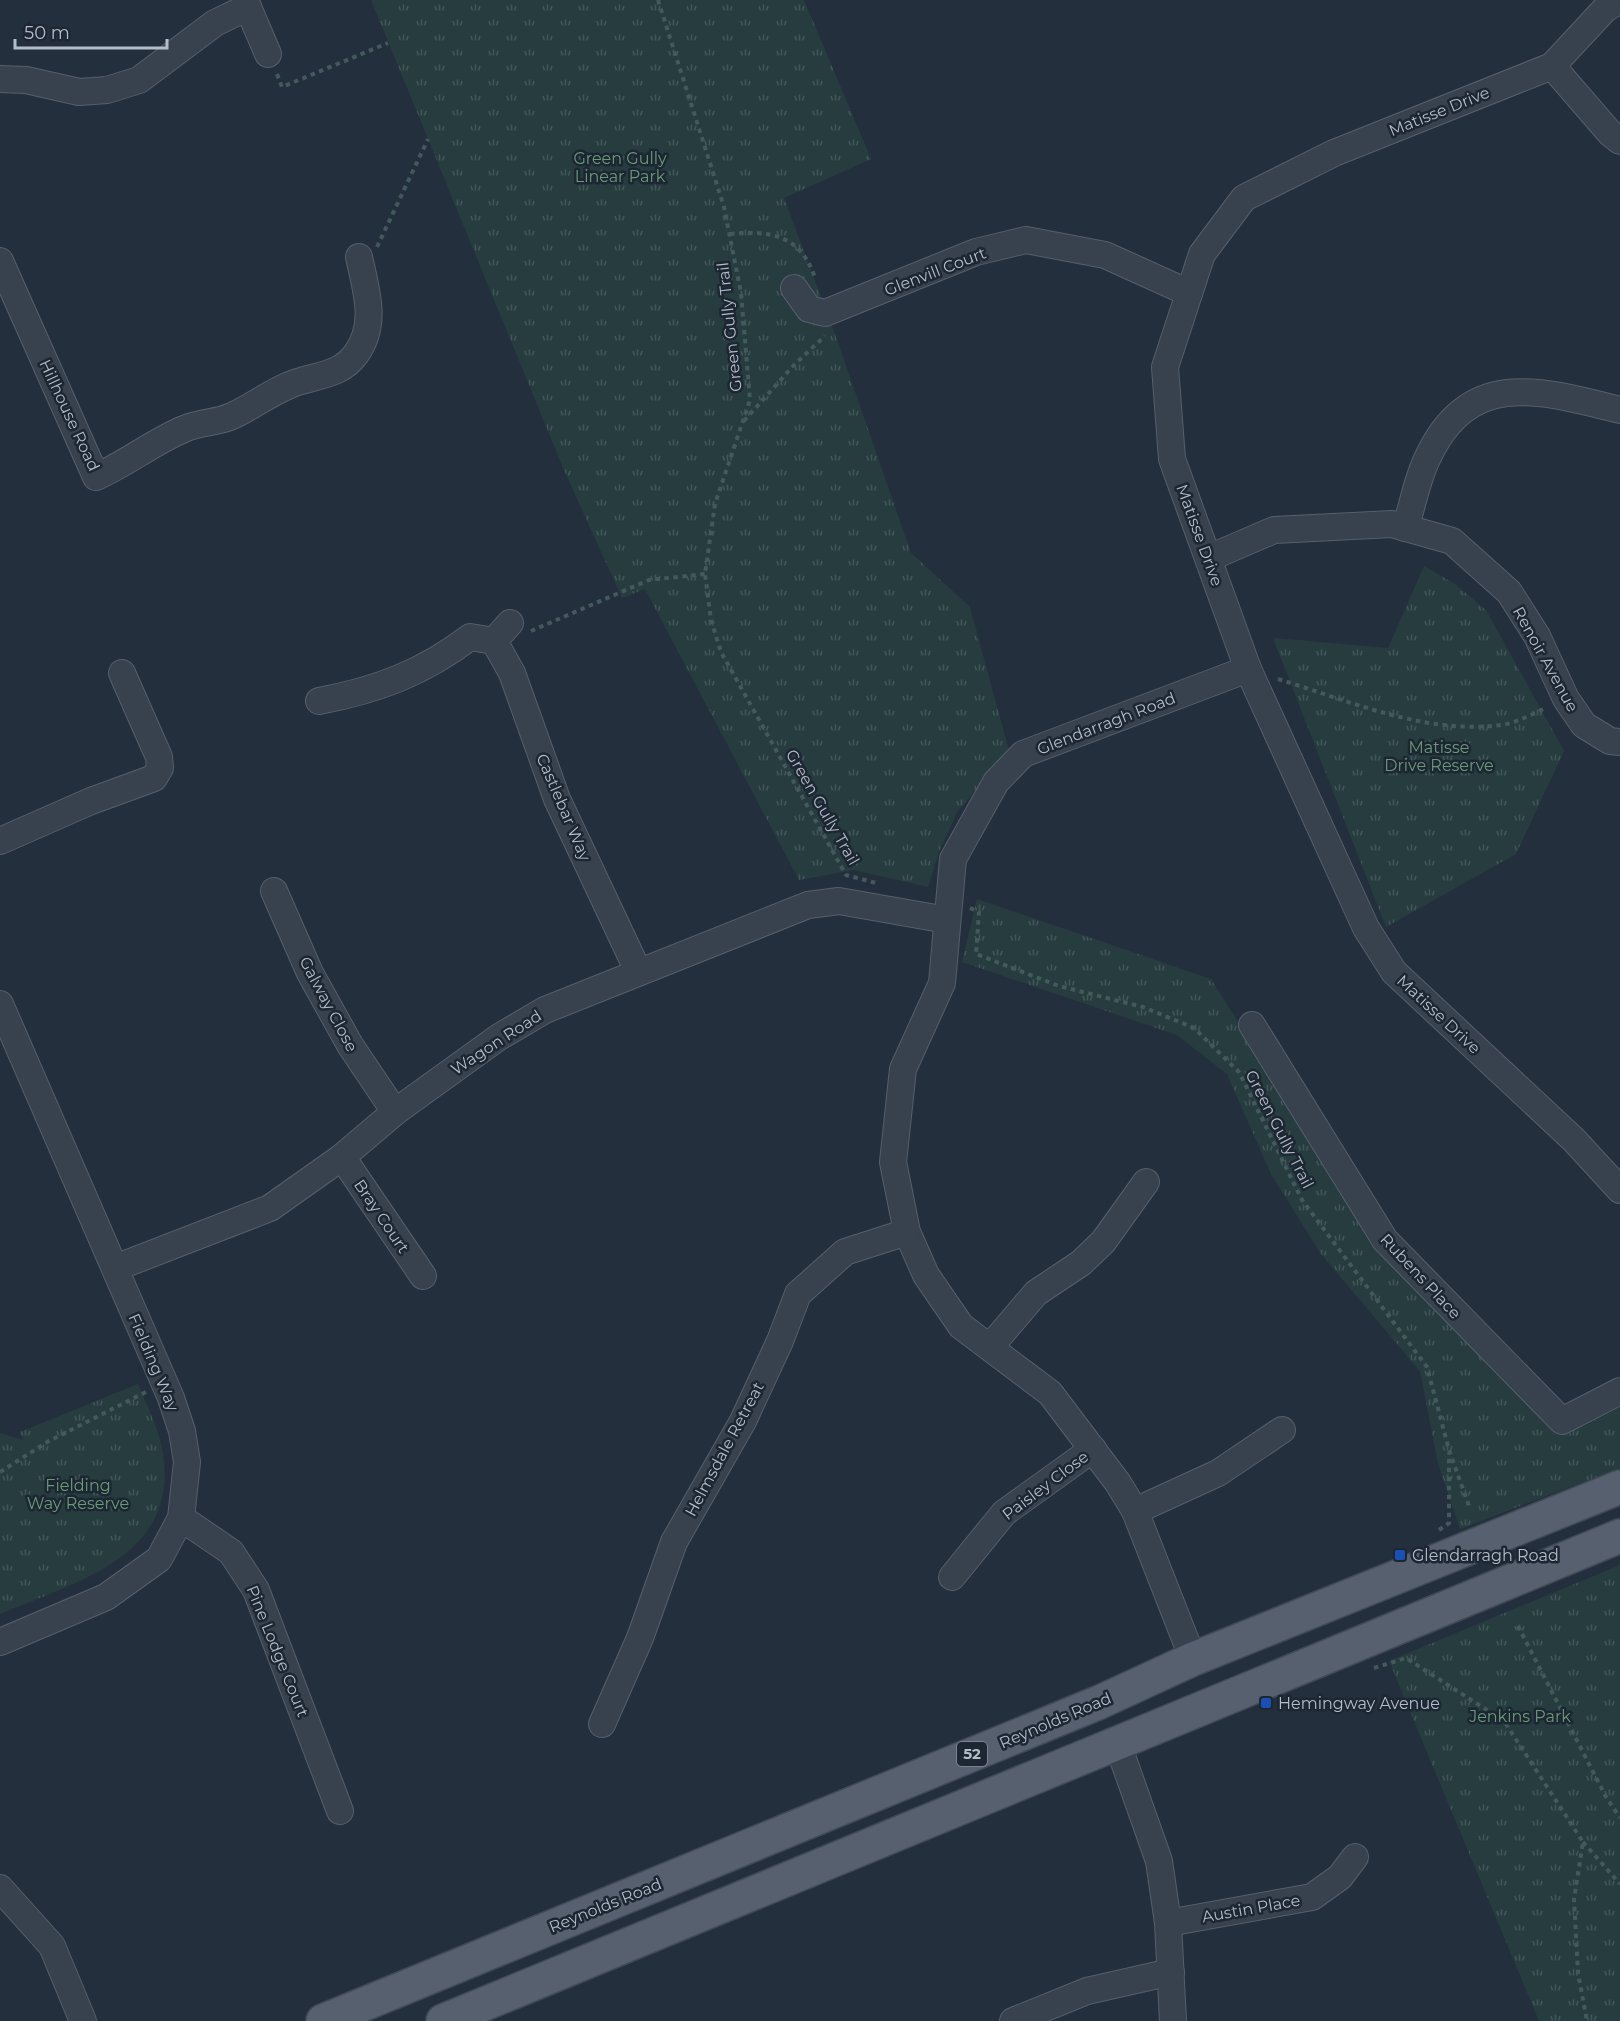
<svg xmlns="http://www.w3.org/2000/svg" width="1620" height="2021" viewBox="0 0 1620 2021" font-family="Montserrat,sans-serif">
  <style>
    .park { fill: url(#park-tufts) }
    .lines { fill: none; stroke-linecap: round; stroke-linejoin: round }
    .minor-casing { stroke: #565f6c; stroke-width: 28 }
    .major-casing { stroke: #414a57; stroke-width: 36 }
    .path { stroke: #44595c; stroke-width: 4; stroke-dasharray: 4.5 4.5; stroke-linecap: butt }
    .minor { stroke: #38414e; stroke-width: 26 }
    .major { stroke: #56606e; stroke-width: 33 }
    .transit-dot { fill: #1a4fb4; stroke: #1d2633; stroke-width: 2 }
    .labels { text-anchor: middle; stroke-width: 5; stroke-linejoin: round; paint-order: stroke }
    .shield { fill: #1d2633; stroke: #878f9c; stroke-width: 1.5 }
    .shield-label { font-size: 15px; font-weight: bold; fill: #b4bcc9 }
    .street-label { font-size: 16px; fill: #b4bcc9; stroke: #1d2633 }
    .park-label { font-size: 16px; fill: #6b9a76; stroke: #1d2633 }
    .poi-label { font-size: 16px; fill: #b4bcc9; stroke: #1d2633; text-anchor: start }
  </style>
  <defs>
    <pattern id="park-tufts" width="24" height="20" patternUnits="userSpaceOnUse" patternTransform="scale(1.5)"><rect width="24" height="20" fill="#263c3f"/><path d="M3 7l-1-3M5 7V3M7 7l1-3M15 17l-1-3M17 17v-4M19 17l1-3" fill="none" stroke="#435659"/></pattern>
  </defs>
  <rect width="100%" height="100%" fill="#242f3e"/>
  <!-- park -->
  <g class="park">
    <path d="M371,0H804L871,159L784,198L836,337L911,553L970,607L1009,751L957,812L939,852L928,887L854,870L799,880L645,589L622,598L564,470Z"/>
    <path d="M1424,566L1455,584L1486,610L1564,751L1516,854L1386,927L1273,638L1388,648Z"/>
    <path d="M977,899L1211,979L1383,1250L1568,1434L1620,1407V1468L1460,1529L1438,1463L1420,1371L1321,1254L1271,1174L1227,1074L1177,1035L962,962Z"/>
    <path d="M138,1384C147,1406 159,1429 163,1453C179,1558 75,1582 0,1614V1433L23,1440L20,1432Z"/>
    <path d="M1620,1565V2021H1539L1389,1661Z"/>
  </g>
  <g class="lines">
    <!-- minor casing -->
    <g class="minor-casing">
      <g id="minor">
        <path d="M245,0L268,54"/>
        <path d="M1620,0L1605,9L1552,66L1334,153L1244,198L1202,254L1165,367L1172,459L1248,669L1366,928L1394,972L1574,1140L1620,1190"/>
        <path d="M1552,66L1610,133L1620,141"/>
        <path d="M0,79L26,80L79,92L107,90L139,80L215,23L248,7"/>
        <path d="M0,261L96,477C127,463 155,441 184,429C199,422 217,423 232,416C256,405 276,388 301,381C321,375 343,373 356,354C378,324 366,290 359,257"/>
        <path d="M794,288L809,309L825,313L976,252L1026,240L1105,255L1189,293"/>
        <path d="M1405,528C1413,505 1417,478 1428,457C1470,367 1543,391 1620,410"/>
        <path d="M1209,558L1274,530L1392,524L1452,541L1509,592L1537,636L1566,699L1584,725L1610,741L1620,742"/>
        <path d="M494,641L510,623"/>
        <path d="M319,701C377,690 423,673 470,637L494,641L512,673L557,799L638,971"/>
        <path d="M0,841L91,801L154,778L160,768L159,757L122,673"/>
        <path d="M274,891L310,973L350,1045L395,1112"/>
        <path d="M0,1004L171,1398L182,1431L187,1462L181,1518L159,1559L106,1597L0,1642"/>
        <path d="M1252,1025L1385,1240L1562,1421L1620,1391"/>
        <path d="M342,1157L423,1276"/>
        <path d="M115,1268L270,1208L342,1157L395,1112L499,1037L545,1010L808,905L839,901L947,920"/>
        <path d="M990,1347L1036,1293L1081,1263L1103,1242L1146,1182"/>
        <path d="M1135,1511L1218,1473L1282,1430"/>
        <path d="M181,1518L231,1552L256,1590L340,1811"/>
        <path d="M952,1577L1004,1513L1093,1449"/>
        <path d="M1193,1659L1135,1511L1118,1483L1050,1393L961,1326L926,1275L907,1232L893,1162L903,1069L942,983L953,859L996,782L1023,754L1248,669"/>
        <path d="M602,1724L640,1638L674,1542L743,1421L780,1341L798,1294L845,1252L907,1232"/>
        <path d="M1117,1742L1159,1861L1168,1923L1173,2021"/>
        <path d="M0,1888L52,1946L83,2021"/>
        <path d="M1168,1923L1312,1897L1340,1877L1355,1857"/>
        <path d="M1013,2021L1087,1991L1171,1972"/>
      </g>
    </g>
    <!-- major casing -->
    <g class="major-casing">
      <g id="major">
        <path d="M323,2021L1100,1702L1193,1659L1620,1487"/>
        <path d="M443,2021L1620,1536"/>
      </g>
    </g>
    <!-- path -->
    <g class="path">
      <path d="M658,0L724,207L741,293L750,400L715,504L705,574L711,620L721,652L846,875L876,883"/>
      <path d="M277,74L282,87L388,43"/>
      <path d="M730,234C770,230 801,235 815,278"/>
      <path d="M377,247L428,139"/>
      <path d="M744,421L794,365L825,336"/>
      <path d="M531,631L649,580L705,574"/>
      <path d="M1278,679C1350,701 1430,737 1507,724C1520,721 1534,713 1546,708"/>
      <path d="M970,908L979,912L976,954L1059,986L1143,1007L1194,1028L1239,1072L1302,1200L1427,1367L1449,1450L1469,1506"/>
      <path d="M0,1472L49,1441L146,1392"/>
      <path d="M1439,1530L1449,1523V1453"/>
      <path d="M1518,1626L1606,1797L1620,1818"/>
      <path d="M1374,1668L1406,1658L1504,1721L1583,1842L1574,1899L1578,1973L1587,2021"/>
      <path d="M1583,1842L1620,1884"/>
    </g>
    <!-- minor -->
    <use href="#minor" class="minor"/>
    <!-- major -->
    <use href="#major" class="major"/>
  </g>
  <!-- markers -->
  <g class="transit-dot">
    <rect x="1394" y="1549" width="12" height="12" rx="3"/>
    <rect x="1260" y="1697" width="12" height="12" rx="3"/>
  </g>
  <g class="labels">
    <!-- shield labels -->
    <rect class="shield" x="957" y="1742" width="30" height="24" rx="4.5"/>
    <g class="shield-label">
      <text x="972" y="1759">52</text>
    </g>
    <!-- street labels -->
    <g class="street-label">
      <text transform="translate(1439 111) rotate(-22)" y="6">Matisse Drive</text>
      <text transform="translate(935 271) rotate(-21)" y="6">Glenvill Court</text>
      <text transform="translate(729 327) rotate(-96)" y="6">Green Gully Trail</text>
      <text transform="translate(70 415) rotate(65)" y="6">Hillhouse Road</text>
      <text transform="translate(1200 535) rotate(70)" y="6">Matisse Drive</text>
      <text transform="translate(1546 659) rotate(61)" y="6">Renoir Avenue</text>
      <text transform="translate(1106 723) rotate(-21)" y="6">Glendarragh Road</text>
      <text transform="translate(564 807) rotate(67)" y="6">Castlebar Way</text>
      <text transform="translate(823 807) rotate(60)" y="6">Green Gully Trail</text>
      <text transform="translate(329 1004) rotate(62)" y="6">Galway Close</text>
      <text transform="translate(1439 1014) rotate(43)" y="6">Matisse Drive</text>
      <text transform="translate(496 1042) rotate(-33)" y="6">Wagon Road</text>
      <text transform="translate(1280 1129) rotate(63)" y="6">Green Gully Trail</text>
      <text transform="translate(382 1216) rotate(56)" y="6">Bray Court</text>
      <text transform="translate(1421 1276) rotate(47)" y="6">Rubens Place</text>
      <text transform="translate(154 1362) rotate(67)" y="6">Fielding Way</text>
      <text transform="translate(724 1449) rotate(-62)" y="6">Helmsdale Retreat</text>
      <text transform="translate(1045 1485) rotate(-37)" y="6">Paisley Close</text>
      <text transform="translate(278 1651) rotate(68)" y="6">Pine Lodge Court</text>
      <text transform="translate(1055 1720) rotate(-23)" y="6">Reynolds Road</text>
      <text transform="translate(605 1905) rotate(-22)" y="6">Reynolds Road</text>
      <text transform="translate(1251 1908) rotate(-10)" y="6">Austin Place</text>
    </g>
    <!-- park labels -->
    <g class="park-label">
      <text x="620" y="164">Green Gully<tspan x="620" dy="18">Linear Park</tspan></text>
      <text x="1439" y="753">Matisse<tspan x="1439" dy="18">Drive Reserve</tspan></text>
      <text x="78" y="1491">Fielding<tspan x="78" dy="18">Way Reserve</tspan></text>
      <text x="1520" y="1722">Jenkins Park</text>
    </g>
    <!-- poi labels -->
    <g class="poi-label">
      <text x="1412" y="1561">Glendarragh Road</text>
      <text x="1278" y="1709">Hemingway Avenue</text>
    </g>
  </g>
  <!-- scale -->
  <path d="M15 39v9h152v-9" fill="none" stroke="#b4bcc9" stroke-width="3"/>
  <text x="24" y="39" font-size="18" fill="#b4bcc9" stroke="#1d2633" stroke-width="4.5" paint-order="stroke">50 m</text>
</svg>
